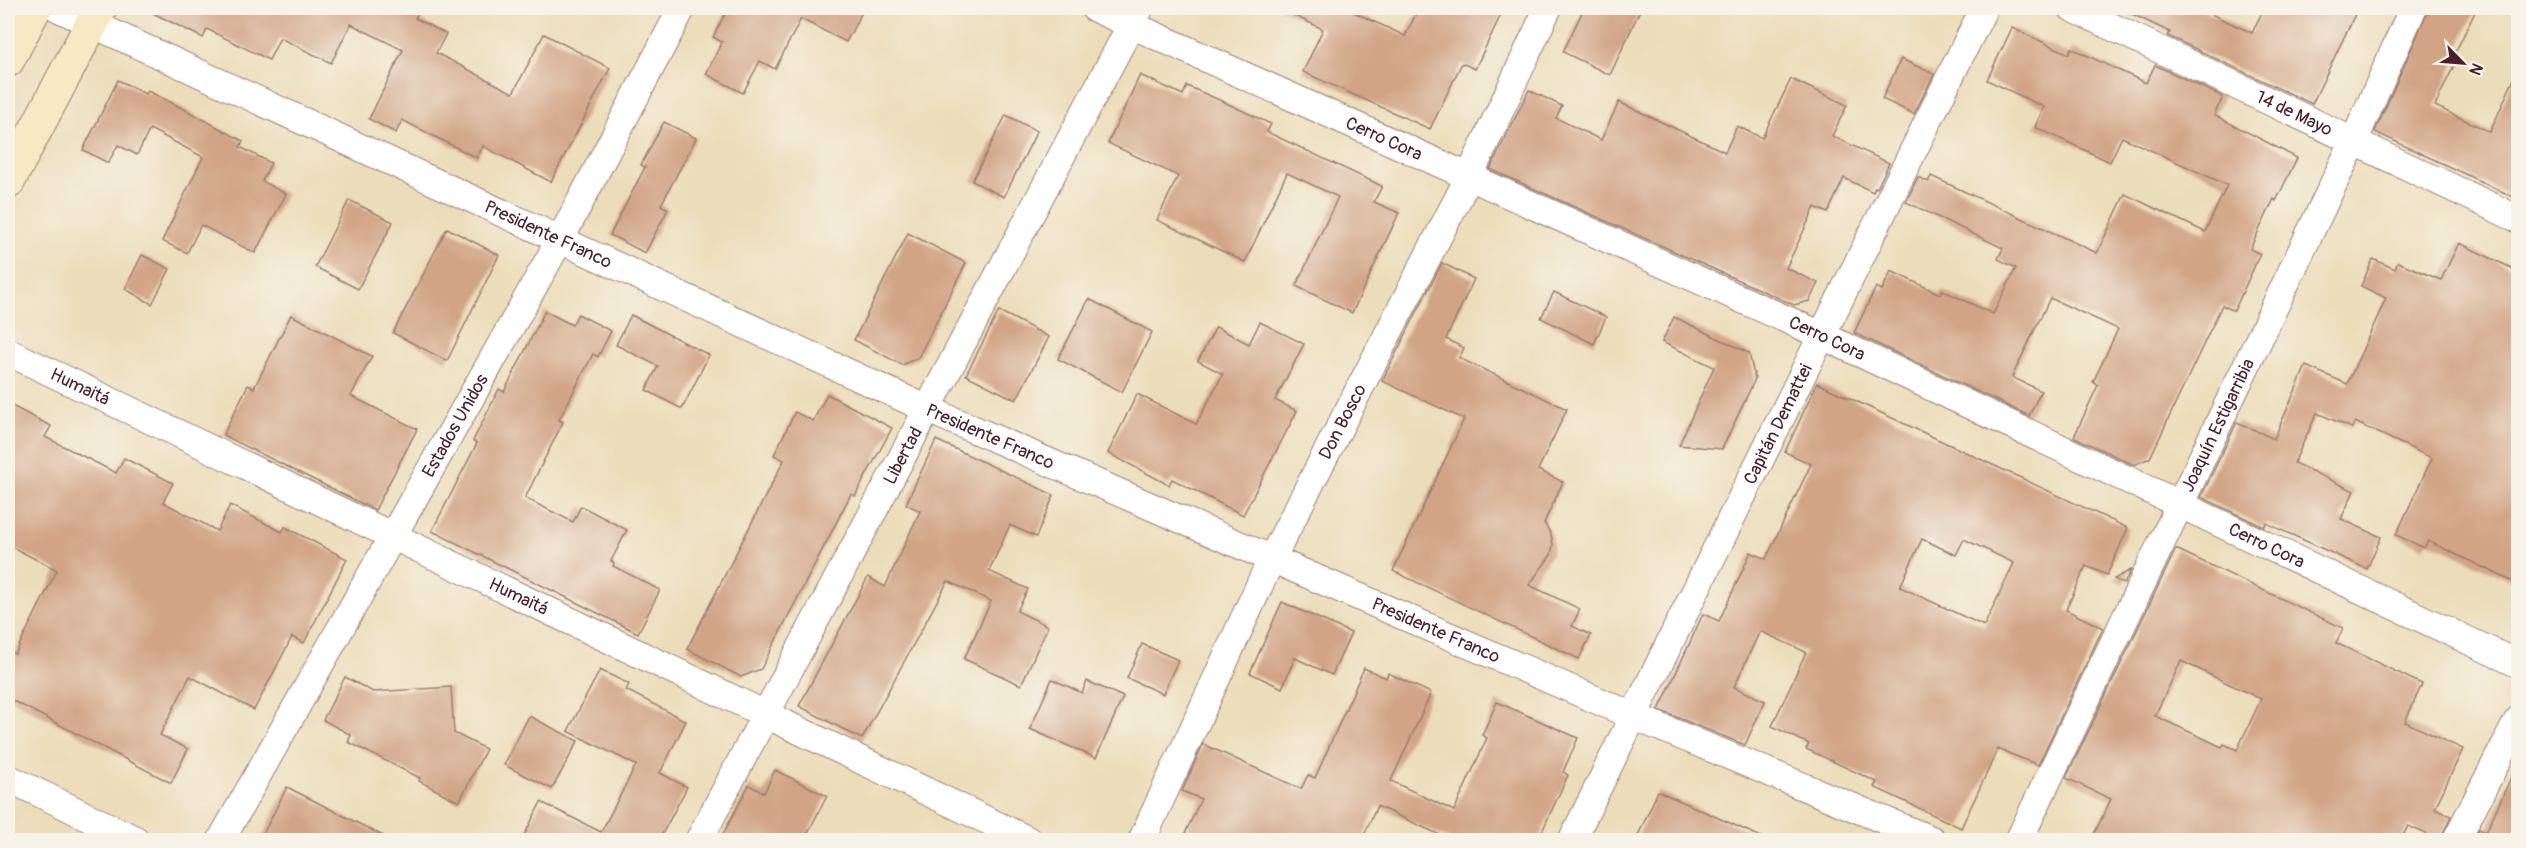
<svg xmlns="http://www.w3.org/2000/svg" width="2526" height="848" viewBox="0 0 2526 848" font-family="Pangolin,sans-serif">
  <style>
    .building { fill: #d1a486; fill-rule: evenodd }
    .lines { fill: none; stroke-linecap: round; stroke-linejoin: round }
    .minor-casing { stroke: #9b7e72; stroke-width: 29 }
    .secondary-casing { stroke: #9b7e72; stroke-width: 35 }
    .minor { stroke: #fff; stroke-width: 27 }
    .secondary { stroke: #f7e9c3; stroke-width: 33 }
    .labels { text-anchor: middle; stroke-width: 5; stroke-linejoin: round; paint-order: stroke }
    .street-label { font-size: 18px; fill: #4a1f2b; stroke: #f7f3e8 }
  </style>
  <rect width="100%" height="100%" fill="#f7f3e8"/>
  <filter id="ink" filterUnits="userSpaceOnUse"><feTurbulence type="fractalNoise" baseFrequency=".0167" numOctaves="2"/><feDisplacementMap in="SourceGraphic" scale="12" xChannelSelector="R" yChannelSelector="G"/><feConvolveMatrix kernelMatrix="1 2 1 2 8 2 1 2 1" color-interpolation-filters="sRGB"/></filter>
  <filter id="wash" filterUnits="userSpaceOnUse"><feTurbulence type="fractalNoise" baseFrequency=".008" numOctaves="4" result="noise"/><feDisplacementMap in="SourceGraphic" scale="24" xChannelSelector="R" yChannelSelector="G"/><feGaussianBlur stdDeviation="1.35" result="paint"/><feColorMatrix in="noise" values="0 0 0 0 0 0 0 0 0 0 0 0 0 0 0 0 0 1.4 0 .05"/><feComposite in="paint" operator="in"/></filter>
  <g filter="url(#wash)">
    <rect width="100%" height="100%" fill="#ecddba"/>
    <g id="blocks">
      <!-- building -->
      <g class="building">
        <path d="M143,8H421L415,18L446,34L436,53L513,93L544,34L610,68L551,182L483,146L477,158L402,120L396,133L369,119L403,50L351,24L331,63L280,38L269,60L207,29L203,38Z"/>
        <path d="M728,8H864L846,42L801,19L775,69L760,61L743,93L706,74L722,42L713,37Z"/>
        <path d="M1278,8H1345L1405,36L1419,8H1504L1475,69L1462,63L1430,129L1303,72L1323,29Z"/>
        <path d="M1584,8H1641L1610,75L1563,52Z"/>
        <path d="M2119,8H2198L2252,33L2264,8H2358L2312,104L2168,36L2170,32Z"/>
        <path d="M2429,8H2477L2452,59L2456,61L2435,106L2490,132L2518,70V199L2375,132Z"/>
        <path d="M2012,28L2069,54L2071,48L2146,83L2155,65L2223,97L2214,115L2297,158L2276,201L2274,199L2250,249L2260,254L2234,311L2222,305L2150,458L2134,465L2074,437L2098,385L2093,382L2118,329L2050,298L2012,377L2041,391L2029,416L1854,333L1876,287L1882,290L1891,271L1940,294L1942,290L1993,314L2016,268L1998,259L2003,248L1906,202L1918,177L1928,182L1931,176L2097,253L2125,194L2205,232L2227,185L2122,137L2110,162L2035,127L2044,107L1987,80Z"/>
        <path d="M1901,59L1934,74L1914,114L1882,99Z"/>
        <path d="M1140,75L1183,95L1187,86L1224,102L1271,124L1267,132L1382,186L1374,202L1399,213L1352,313L1296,286L1338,197L1287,173L1245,262L1157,220L1178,176L1108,143Z"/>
        <path d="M1791,79L1847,105L1832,136L1889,163L1877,188L1875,187L1873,192L1844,178L1828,213L1815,207L1786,268L1818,283L1809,301L1794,305L1490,169L1529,90L1562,106L1556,118L1601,140L1619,102L1725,152L1737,126L1762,138Z"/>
        <path d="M118,80L146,94L148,91L186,110L243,141L240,147L271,163L262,181L286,194L255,253L201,225L187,253L162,241L203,157L150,129L137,155L118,145L108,163L83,150Z"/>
        <path d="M1006,115L1037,131L1004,197L972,181Z"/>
        <path d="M664,122L696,138L661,205L668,209L645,253L610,235L645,167L641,165Z"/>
        <path d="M349,200L393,222L358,289L315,267Z"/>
        <path d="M447,228L499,255L447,361L393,333Z"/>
        <path d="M908,233L966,263L918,358L902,365L854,340Z"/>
        <path d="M2459,243L2518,271V584L2428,541L2424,548L2396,535L2432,458L2355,422L2352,428L2317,413L2294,463L2354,491L2341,519L2381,537L2367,569L2266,523L2264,527L2201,497L2237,422L2274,439L2306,366L2347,384L2386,298L2361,286L2373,259L2395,269L2398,262L2441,280Z"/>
        <path d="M142,255L170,269L152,304L125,289Z"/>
        <path d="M1442,263L1474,279L1446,339L1464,348L1459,358L1567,409L1538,470L1563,482L1544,523L1551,534L1553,545L1551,555L1529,585L1580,609L1572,626L1591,635L1579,659L1393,571L1464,419L1382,381Z"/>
        <path d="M1554,292L1606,317L1594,344L1541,318Z"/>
        <path d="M1089,299L1152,332L1122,392L1058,359Z"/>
        <path d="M545,311L572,325L578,314L611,331L598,357L593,354L559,420L563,422L525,498L573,522L581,506L627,530L611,561L614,563L613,566L660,590L638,633L432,531L477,443L473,441L499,389L504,392Z"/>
        <path d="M999,311L1049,337L1016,400L966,375Z"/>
        <path d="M291,315L372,356L351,396L417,429L375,510L223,435L248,385L254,388Z"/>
        <path d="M631,315L709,355L682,409L646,390L658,366L616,345Z"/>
        <path d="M1674,317L1749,353L1755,379L1722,449L1679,445L1714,367L1662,342Z"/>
        <path d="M1260,322L1304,344L1275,400L1297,411L1243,515L1172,479L1169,485L1108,453L1137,394L1196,424L1223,374L1198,361L1216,327L1249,344Z"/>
        <path d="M1817,383L2128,528L2107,575L2086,566L2066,610L2103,628L2038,765L1998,749L1961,828L1874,787L1877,782L1806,749L1809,744L1772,726L1806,652L1760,631L1734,687L1765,701L1745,745L1659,710L1703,614L1719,621L1751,552L1766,559L1811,464L1785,452ZM1922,539L1956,555L1964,539L2014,563L1984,626L1900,587Z"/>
        <path d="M827,394L892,428L855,496L851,494L761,669L741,677L687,649L784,460L774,455L795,412L813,421Z"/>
        <path d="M8,404L51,426L45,437L116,473L124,458L173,483L163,502L217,531L230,505L282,532L285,527L347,559L304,643L292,637L254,710L190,676L160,735L188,749L171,783L8,698V650L15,654L57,570L8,545Z"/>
        <path d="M936,440L1054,495L1036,537L1010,525L989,571L1028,589L1017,611L1048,626L1021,685L964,659L991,601L948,581L862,739L799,706L868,577L885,587L920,511L906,504Z"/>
        <path d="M2176,549L2343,628L2336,643L2422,684L2405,722L2463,749L2435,808L2451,816L2440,840L2408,826L2401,840H2091L2111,799L2066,778ZM2181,661L2261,699L2237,750L2224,744L2222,747L2155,716Z"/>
        <path d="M2131,570L2124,584L2114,579Z"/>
        <path d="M1282,602L1351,633L1332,675L1295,658L1282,688L1250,673Z"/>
        <path d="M1142,644L1178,660L1163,694L1127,678Z"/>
        <path d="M1364,668L1386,678L1388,673L1431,693L1391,781L1454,811L1487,738L1482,735L1497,702L1578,738L1563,772L1568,775L1538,840H1451L1377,806L1362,840H1182L1201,799L1182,791L1203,744L1301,789L1308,775L1315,778Z"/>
        <path d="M600,670L629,684L626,690L686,721L660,773L687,787L659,840H522L541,802L601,832L636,765L568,731Z"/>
        <path d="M345,677L373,692L451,687L454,733L486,749L459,802L419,781L420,778L348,742L351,735L323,720Z"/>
        <path d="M1052,679L1082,693L1087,681L1123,697L1096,758L1030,729Z"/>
        <path d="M529,716L578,741L552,789L504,765Z"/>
        <path d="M2518,762V840H2473L2479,829L2486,832Z"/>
        <path d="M775,770L827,796L804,840H720L749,785L764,793Z"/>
        <path d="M287,787L391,840H260Z"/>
        <path d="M1658,791L1768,840H1636Z"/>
      </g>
    </g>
  </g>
  <g filter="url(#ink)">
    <use href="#blocks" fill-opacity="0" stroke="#9b7e72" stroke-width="1.5"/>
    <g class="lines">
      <!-- minor casing -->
      <g class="minor-casing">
        <g id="minor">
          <path id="s1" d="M58,8L927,409L1633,716L1932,840"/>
          <path id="s2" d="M1094,8L1821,335L2518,664"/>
          <path id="s3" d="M2072,8L2518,219"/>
          <path id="s4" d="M8,352L1028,840"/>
          <path d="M8,778L136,840"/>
          <path id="s5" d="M221,840L561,238L682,8"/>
          <path id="s6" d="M699,840L1140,8"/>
          <path id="s7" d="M1142,840L1272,558L1469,177L1548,8"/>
          <path id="s8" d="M1572,840L1984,8"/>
          <path id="s9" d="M2019,840L2354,141L2413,8"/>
          <path d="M2456,840L2518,720"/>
        </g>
      </g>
      <!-- secondary casing -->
      <g class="secondary-casing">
        <g id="secondary">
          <path d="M8,60L35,8"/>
          <path d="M8,182L100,8"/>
        </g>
      </g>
      <!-- minor -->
      <use href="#minor" class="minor"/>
      <!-- secondary -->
      <use href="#secondary" class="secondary"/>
    </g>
  </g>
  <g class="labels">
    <!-- street labels -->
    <g class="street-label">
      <text dy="6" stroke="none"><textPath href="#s3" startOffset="246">14 de Mayo</textPath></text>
      <text dy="6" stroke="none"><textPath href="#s2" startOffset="318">Cerro Cora</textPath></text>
      <text dy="6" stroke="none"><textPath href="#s1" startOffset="540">Presidente Franco</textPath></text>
      <text dy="6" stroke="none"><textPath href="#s2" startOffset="804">Cerro Cora</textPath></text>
      <text dy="6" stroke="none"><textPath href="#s4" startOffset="80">Humaitá</textPath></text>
      <text dy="6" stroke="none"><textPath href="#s7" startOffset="464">Don Bosco</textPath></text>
      <text dy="6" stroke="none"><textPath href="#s8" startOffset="464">Capitán Demattei</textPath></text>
      <text dy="6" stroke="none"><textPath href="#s9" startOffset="460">Joaquín Estigarribia</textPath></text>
      <text dy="6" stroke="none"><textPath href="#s5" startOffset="476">Estados Unidos</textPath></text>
      <text dy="6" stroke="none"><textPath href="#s1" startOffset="1026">Presidente Franco</textPath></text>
      <text dy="6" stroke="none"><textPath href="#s6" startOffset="435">Libertad</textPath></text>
      <text dy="6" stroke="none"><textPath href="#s2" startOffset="1290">Cerro Cora</textPath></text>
      <text dy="6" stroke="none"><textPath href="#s4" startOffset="566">Humaitá</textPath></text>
      <text dy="6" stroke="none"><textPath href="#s1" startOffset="1512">Presidente Franco</textPath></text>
    </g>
  </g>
  <!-- margin -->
  <rect width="2526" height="848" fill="none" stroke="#f7f3e8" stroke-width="30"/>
  <!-- north arrow -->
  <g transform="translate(2463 63) rotate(115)" stroke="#f7f3e8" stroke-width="4.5" paint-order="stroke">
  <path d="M0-4.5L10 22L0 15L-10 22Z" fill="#4a1f2b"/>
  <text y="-9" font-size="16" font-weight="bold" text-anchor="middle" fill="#4a1f2b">N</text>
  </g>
</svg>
